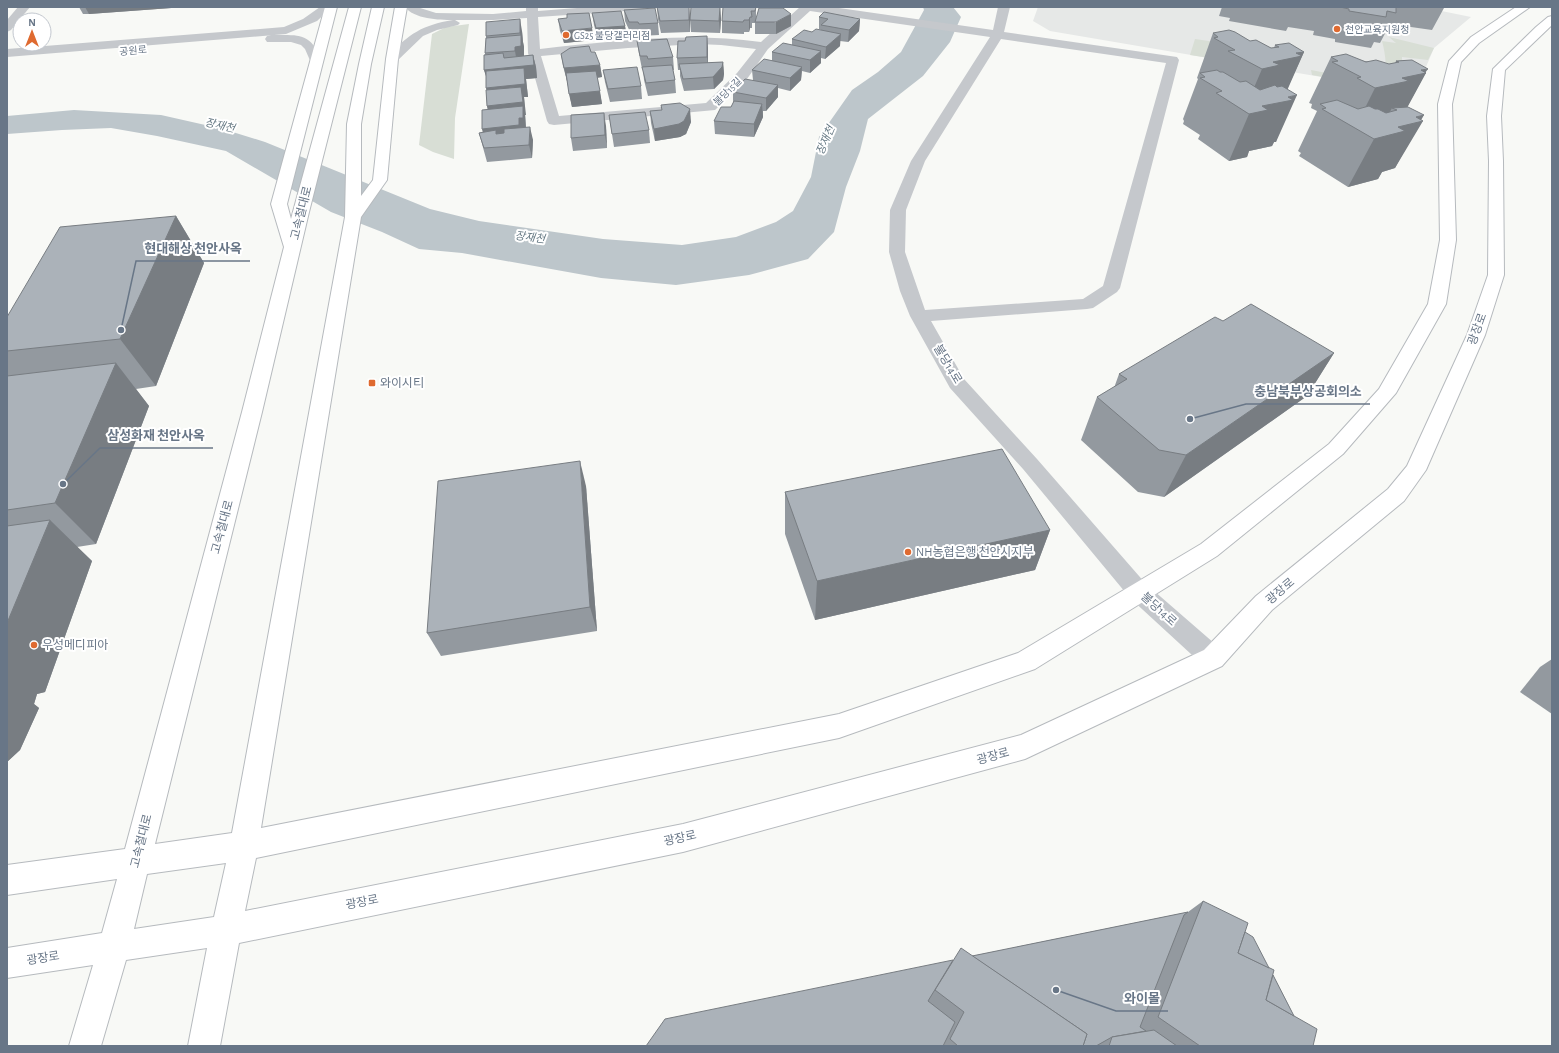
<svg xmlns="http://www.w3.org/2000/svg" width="1559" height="1053" viewBox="0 0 1559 1053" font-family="'Alegreya Sans','Noto Sans KR',sans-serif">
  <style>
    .built { fill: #e6e8e7 }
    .green { fill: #d8ded5 }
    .water { fill: #bdc6cb }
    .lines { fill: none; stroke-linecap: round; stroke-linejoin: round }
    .major-casing { stroke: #b6babe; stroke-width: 2 }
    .minor { fill: #c5c8cc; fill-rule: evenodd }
    .major { fill: #fff; fill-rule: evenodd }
    .wall { fill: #93999f }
    .shaded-wall { fill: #787d82 }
    .building { fill: #abb2b9; stroke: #787d82 }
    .poi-dot { fill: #df6a30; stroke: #fff; stroke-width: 1.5 }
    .labels { text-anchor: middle; stroke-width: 4; stroke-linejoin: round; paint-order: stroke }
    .far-poi-label { font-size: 10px; fill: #687687; stroke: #fff; text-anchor: start }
    .far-street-label { font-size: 10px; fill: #687687; stroke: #fff }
    .far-water-label { font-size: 11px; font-style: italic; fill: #647782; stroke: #fff }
    .street-label { font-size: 12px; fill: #687687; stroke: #fff }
    .poi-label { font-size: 12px; fill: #687687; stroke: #fff; text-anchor: start }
    .leader { fill: none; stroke: #687687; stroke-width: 1.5 }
    .callout-dot { fill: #687687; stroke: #fff; stroke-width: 1.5 }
    .callout-label { font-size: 13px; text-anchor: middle; font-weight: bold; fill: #687687; stroke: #fff; stroke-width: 4; stroke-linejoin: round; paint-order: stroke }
  </style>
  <rect width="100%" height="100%" fill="#f8f9f6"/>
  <!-- built -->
  <path class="built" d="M1038,7H1422L1471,17L1434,48L1415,93L1050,31L1033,21Z"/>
  <!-- green -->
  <g class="green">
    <path d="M469,24L455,118L454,159L433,152L419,145L432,34L446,27Z"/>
    <path d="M1389,37L1434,48L1428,60L1402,57V67L1415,93L1312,75L1311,70L1384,84C1387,69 1386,56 1382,41L1396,43Z"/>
    <path d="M1195,39L1264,49L1284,70L1190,55Z"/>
  </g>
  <!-- water -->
  <path class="water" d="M923,7H953L961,17L950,42L923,76L868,119L860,151L846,187L834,232L808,259L749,275L676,285L601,278L462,253L419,249L382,232L331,212L226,151L157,136L111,128L62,130L7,134V116L74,110L161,115L223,129L265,142L430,209L479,221L603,239L682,245L736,237L776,222L793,211L811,177L819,137L852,90L878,72L901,52L924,10Z"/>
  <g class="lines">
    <!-- major casing -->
    <g class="major-casing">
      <path id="major" d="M325,7H337L287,204L291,219L349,7H361L309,212L262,412L155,844L232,833L345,217L347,124L359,64L372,7H384L371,64L361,124V196L373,180L386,59L395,7H407L398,59L387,180L361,217L261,828L839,714L1018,653L1201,544L1329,444L1379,389L1428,304L1440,240L1438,104L1449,61L1471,37L1516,7H1530L1479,43L1461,62L1452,104L1456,240L1446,304L1396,393L1343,454L1217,556L1035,669L839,738L256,858L245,911L683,824L1021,735L1204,650L1256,596L1388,489L1407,466L1467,335L1488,275L1489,161L1487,116L1493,69L1536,27L1548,17L1552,16V25L1505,70L1501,116L1503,161L1504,275L1485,335L1426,470L1404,501L1272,610L1222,666L1025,759L683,852L239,943L220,1046H188L207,948L126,960L101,1046H69L93,965L7,978V948L102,933L117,879L7,895V865L125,849L242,412L284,247L271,204ZM226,863L214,917L134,929L147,874Z"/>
    </g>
    <!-- minor -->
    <g class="minor">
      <path d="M18,7H30L11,30L7,32V20Z"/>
      <path d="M320,7H332L317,21L286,34L7,57V49L284,27L303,19Z"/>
      <path d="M405,7H417L436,13L493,14L526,11V7H538V11L590,7H646L644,9L640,10L538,17L540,49C614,41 687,32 761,42L800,7H832L993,30L998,7H1010L1004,32L1177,57L1179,60L1120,288L1117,292L1093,308L1087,309L931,321L964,379L1037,459L1146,584L1222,650L1225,658L1222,666L1213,669L1204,666L1130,598L1023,469L950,388L910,316L900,291L889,252L890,210L911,161L990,37L810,11L768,49L747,79L715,110L554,125L549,124L547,121L528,53L527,18L493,20H455L460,23L458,25L437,30L423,36L396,62H388L386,59L388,56C409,34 422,25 453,20C439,20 414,19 405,7ZM1001,39L1166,63L1103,286L1083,299L925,310L905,252L906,210L925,161ZM698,44L721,45L756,49L737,73L706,103L559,116L541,56L628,48Z"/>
      <path d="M271,35C300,35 311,32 322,62L320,65H312L305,49L301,45L291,42H267L265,39L267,36Z"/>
    </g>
    <!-- major -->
    <use href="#major" class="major"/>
  </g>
  <!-- wall -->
  <g class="wall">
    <path d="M79,7H185L89,14H83Z"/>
    <path d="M657,7L690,18V32L661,33L658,19Z"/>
    <path d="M720,7L721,19L720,33L691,32L690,20Z"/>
    <path d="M756,7V18L791,26L776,34H755V23H752V28H750L749,32H744V34L722,33V21Z"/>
    <path d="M1222,7H1444V8L1432,30L1390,24L1380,43L1374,42L1371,48L1335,42V39L1313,35L1314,31L1288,27L1286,31L1229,21L1230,18L1219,16Z"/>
    <path d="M624,10L658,23L659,35L640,36L639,34H631L625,21Z"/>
    <path d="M592,13L625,26L627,38L598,40L594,25Z"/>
    <path d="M819,17L860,19L859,31L848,42L840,41V46L825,59L821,58V63L810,73L802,71L801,80L790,91L778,88V97L766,111H763V117L754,137L715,134L714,121L731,107L733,103V92L753,80L752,70L772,61V52L792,45V39L812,32L821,30L819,29Z"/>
    <path d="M558,19L594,40L564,43L560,31Z"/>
    <path d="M522,31L523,42L524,47V56L533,55L536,67L537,78L526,79L528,97H524L526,127L533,140L532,158L487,162L479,133L483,132L488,110L487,106L486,75L484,70L486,36Z"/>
    <path d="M1213,33L1250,41L1271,48H1274L1275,45L1304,52L1287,89L1276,142H1274L1272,146L1249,151L1247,157L1229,161L1198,139L1200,135L1183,124L1184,121L1183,119L1198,79L1197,78Z"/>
    <path d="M707,36L708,63L723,62L724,74L723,80L714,89L684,91L680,76V70H678L677,58L685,41Z"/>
    <path d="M637,41L673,57L674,70H673L675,80L676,93L648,96L644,80L643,69H642L639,54Z"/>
    <path d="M591,52L600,65L602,77L597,78L602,104L572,107L567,81L563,66L561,54Z"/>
    <path d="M1331,57L1389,64L1395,63L1396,61L1426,72L1407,107L1421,120L1395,168L1382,172L1378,179L1348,187L1299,156L1301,153L1298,151L1317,111L1311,108L1312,104L1309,103Z"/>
    <path d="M603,70L641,86L642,99L610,102L605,82Z"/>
    <path d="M650,111L691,122L686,134L680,137L655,141L651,123Z"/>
    <path d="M609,115L649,130L650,143L614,147Z"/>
    <path d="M606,126L607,148L573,151L571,138Z"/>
    <path d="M176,216L204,263L156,386L136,389L149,406L96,544L77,547L92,561L45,692L37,694L34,704L39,708L20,750L7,762V317Z"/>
    <path d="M1223,321L1334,353L1307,396L1164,497L1138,492L1081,440L1097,397L1114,388L1119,374Z"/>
    <path d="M586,486L597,631L441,656L427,633Z"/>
    <path d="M785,492L1050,530L1035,570L815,620L785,534Z"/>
    <path d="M1552,659V714L1520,692L1540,667Z"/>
    <path d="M1203,901L1245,932L1273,975L1294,1016L1313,1046H646L972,956L1188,912Z"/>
  </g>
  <!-- shaded-wall -->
  <g class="shaded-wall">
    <path d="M85,7H185L89,14Z"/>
    <path d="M689,7L690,18V32L689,20Z"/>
    <path d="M720,7L721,19L720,33L719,21Z"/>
    <path d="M791,14V26L776,34V22Z"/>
    <path d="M750,17V28L749,32V20Z"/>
    <path d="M520,19L522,31L523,42L524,47V59L517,63L515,51V47L521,38L520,33Z"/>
    <path d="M860,19L859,31L848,42L849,30Z"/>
    <path d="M625,26L627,38L598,40L596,28Z"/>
    <path d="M592,28L594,40L564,43L562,31Z"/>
    <path d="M841,34L840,46L825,59L826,47Z"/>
    <path d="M707,36L708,48V70L707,57Z"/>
    <path d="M821,51V63L810,73V60Z"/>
    <path d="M1304,52L1282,102L1288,97L1297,95L1276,142H1274L1272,146L1249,151L1247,157L1229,161L1249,114L1244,111L1262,69L1273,62L1296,53Z"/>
    <path d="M503,53L506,66L533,55L536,67L537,78L526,79L528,97H524L526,115H525L526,131L485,142L482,129L490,119L487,106L489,100L486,88L488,83L484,70L504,58Z"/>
    <path d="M723,62L724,74L723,80L714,89L713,77Z"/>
    <path d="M600,65L602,77L567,81L564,68Z"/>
    <path d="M802,67L801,80L790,91V78Z"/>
    <path d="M1428,69L1425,73H1426L1401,119L1397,110L1392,108L1382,127L1355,128L1375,88L1421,70Z"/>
    <path d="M778,85V97L766,111V98Z"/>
    <path d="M600,91L602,104L572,107L569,94Z"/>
    <path d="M762,104L763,117L754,137V124Z"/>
    <path d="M690,109L691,122L686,134L680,137L655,141L654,129Z"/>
    <path d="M604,113L606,126L607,148L605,135Z"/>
    <path d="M1424,115L1420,122L1423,121L1395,168L1382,172L1378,179L1348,187L1374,139L1416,117Z"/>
    <path d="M530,127L533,140L532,158L529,145Z"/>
    <path d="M176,216L204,263L156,386L120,339Z"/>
    <path d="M1334,353L1307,396L1164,497L1186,455Z"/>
    <path d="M116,363L149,406L96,544L55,503Z"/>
    <path d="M580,461L586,486L597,631L590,607Z"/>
    <path d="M50,520L92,561L45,692L37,694L34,704L39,708L20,750L7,762V623Z"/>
    <path d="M1050,530L1035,570L815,620L817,581Z"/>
  </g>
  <!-- building -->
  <g class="building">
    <path d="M657,7H689V20L660,21Z"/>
    <path d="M691,7H720L719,21L690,20Z"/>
    <path d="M723,7H756L755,11H751L752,17H750L749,20H744L743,22L722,21Z"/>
    <path d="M1340,7H1396V13L1387,11L1386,17L1349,11V9Z"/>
    <path d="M655,8L658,23L639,24L638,22H629L624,10Z"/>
    <path d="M759,8H783L791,14L776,22H755Z"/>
    <path d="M621,11L625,26L596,28L592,13Z"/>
    <path d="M824,12L860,19L849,30L821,25L828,19L819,17Z"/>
    <path d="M589,13L592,28L562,31L558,19L567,18V14Z"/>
    <path d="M520,19V33L486,36V22Z"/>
    <path d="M816,29L841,34L826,47L792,39L804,30L812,32Z"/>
    <path d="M1229,30L1235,32L1250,41L1256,40L1271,48L1279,47L1275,45L1289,43L1304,52L1296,53L1302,56L1273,62L1280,65L1262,69L1228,51L1235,50L1214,38L1218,37L1213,33Z"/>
    <path d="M521,35V46L515,47V51L485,53L486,38Z"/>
    <path d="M707,36V57L677,58L678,41H685L686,37Z"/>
    <path d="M667,39L673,57L648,59L647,56H640L637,41Z"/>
    <path d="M783,43L821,51L810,60L772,52Z"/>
    <path d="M589,46L591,52H595L600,65L564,68L561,54L570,48Z"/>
    <path d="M503,53L504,58L533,55L534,65L484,70V55Z"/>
    <path d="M1346,54L1366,62L1376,60L1389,64L1399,62L1396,61L1412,60L1428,69L1421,70L1426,73L1402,78L1409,81L1375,88L1357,78L1361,77L1332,62L1338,61L1331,57Z"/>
    <path d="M764,59L802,67L790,78L752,70Z"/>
    <path d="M723,62L722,67L713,77L683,79L679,64Z"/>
    <path d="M672,65L675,80L646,83L642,67Z"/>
    <path d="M637,67L641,86L608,89L603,70Z"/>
    <path d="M524,68L525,84L486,88V71Z"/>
    <path d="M1217,70L1220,72H1223L1240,82L1246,81L1260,90L1275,85L1277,87L1282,86L1297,95L1288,97L1293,100L1262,106L1268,110L1249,114L1216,93L1222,91L1200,78L1205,77L1200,73Z"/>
    <path d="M596,71L600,91L569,94L566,73Z"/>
    <path d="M745,79L778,85L766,98L733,92Z"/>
    <path d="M521,87L523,102L487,106L486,90Z"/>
    <path d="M1337,100L1358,109L1369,106L1375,109H1378L1386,113L1397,110L1392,108L1408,107L1424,115L1416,117L1423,121L1398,127L1405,131L1374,139L1322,109L1326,108L1320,104Z"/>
    <path d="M734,101L762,104L754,124L714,121L721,107H731Z"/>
    <path d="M680,103L690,109L684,121L679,124L654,129L650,111L662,110L661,105Z"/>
    <path d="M523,106V118H519V125L482,129V110Z"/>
    <path d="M645,112L649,130L612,134L609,115Z"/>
    <path d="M604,113L605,135L571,138V115Z"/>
    <path d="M530,127L529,145L484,148L479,133L496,130V134L504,133V129Z"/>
    <path d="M176,216L120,339L7,351V317L60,227Z"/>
    <path d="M1251,304L1334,353L1186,455L1159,450L1097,397L1127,379L1119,374L1215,317L1223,321Z"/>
    <path d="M116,363L55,503L7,510V376Z"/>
    <path d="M1002,449L1050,530L817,581L785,492Z"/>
    <path d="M580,461L590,607L427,633L438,481Z"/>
    <path d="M50,520L7,623V526Z"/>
    <path d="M1203,901L1248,923L1238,953L1274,970L1266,1000L1317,1029L1313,1046H1200L1158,1017Z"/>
    <path d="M1188,912L1184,915L1140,1027L1146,1031L1112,1037L1096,1046H1083L1087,1034L972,956Z"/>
    <path d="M1245,932L1253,937L1269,968L1238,953Z"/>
    <path d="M961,948L1087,1034L1083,1046H958L950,1039L964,1012L935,990Z"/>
    <path d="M953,960L928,1001L955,1022L943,1046H646L665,1019Z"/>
    <path d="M1273,975L1294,1016L1266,1000Z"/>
    <path d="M1154,1030L1177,1046H1109L1112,1037Z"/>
  </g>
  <!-- markers -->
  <g class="poi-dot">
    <circle cx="1337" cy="29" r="4"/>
    <circle cx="566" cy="35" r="4"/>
    <rect x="368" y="379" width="8" height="8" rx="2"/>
    <circle cx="908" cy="552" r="4"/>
    <circle cx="34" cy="645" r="4"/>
  </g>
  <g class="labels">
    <!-- far-poi labels -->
    <g class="far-poi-label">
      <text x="1345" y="33">천안교육지원청</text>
      <text x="574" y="39">GS25 불당갤러리점</text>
    </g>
    <!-- far-street labels -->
    <g class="far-street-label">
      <text transform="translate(133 50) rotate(-5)" y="4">공원로</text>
      <text transform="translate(727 91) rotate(-45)" y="4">불당15길</text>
    </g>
    <!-- far-water labels -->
    <g class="far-water-label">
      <text transform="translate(220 125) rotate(13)" y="4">장재천</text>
      <text transform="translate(825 140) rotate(-67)" y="4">장재천</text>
      <text transform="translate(530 237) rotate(7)" y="4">장재천</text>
    </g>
    <!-- street labels -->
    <g class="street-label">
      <text transform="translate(301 213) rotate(-76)" y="4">고속철대로</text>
      <text transform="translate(1477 329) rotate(-70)" y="4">광장로</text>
      <text transform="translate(948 364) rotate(59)" y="4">불당14로</text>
      <text transform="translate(222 527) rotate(-75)" y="4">고속철대로</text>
      <text transform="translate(1280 591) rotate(-40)" y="4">광장로</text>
      <text transform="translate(1159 609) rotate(42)" y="4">불당14로</text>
      <text transform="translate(993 756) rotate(-15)" y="4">광장로</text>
      <text transform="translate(680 838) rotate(-13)" y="4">광장로</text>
      <text transform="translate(141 841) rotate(-76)" y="4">고속철대로</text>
      <text transform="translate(362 902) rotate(-11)" y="4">광장로</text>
      <text transform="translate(43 958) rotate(-9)" y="4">광장로</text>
    </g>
    <!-- poi labels -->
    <g class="poi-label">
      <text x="380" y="387">와이시티</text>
      <text x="916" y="556">NH농협은행 천안시지부</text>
      <text x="42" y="649">우성메디피아</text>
    </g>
  </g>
  <!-- callouts -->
  <path class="leader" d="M121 330L136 261H250M1190 419L1246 404H1370M63 484L100 448H213M1056 990L1116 1011H1168"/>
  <g class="callout-dot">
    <circle cx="121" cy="330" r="4"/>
    <circle cx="1190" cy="419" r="4"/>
    <circle cx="63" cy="484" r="4"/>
    <circle cx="1056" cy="990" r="4"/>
  </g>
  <g class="callout-label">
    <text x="193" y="253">현대해상 천안사옥</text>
    <text x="1308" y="396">충남북부상공회의소</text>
    <text x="156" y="440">삼성화재 천안사옥</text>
    <text x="1142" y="1003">와이몰</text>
  </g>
  <!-- border -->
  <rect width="1559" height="1053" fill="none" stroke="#687687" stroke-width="16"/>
  <!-- north arrow -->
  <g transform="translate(32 32)"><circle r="19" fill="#ffffff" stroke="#c3c8cf"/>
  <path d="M0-3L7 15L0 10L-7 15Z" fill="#df6a30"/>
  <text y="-6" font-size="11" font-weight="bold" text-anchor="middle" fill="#687687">N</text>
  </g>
</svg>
